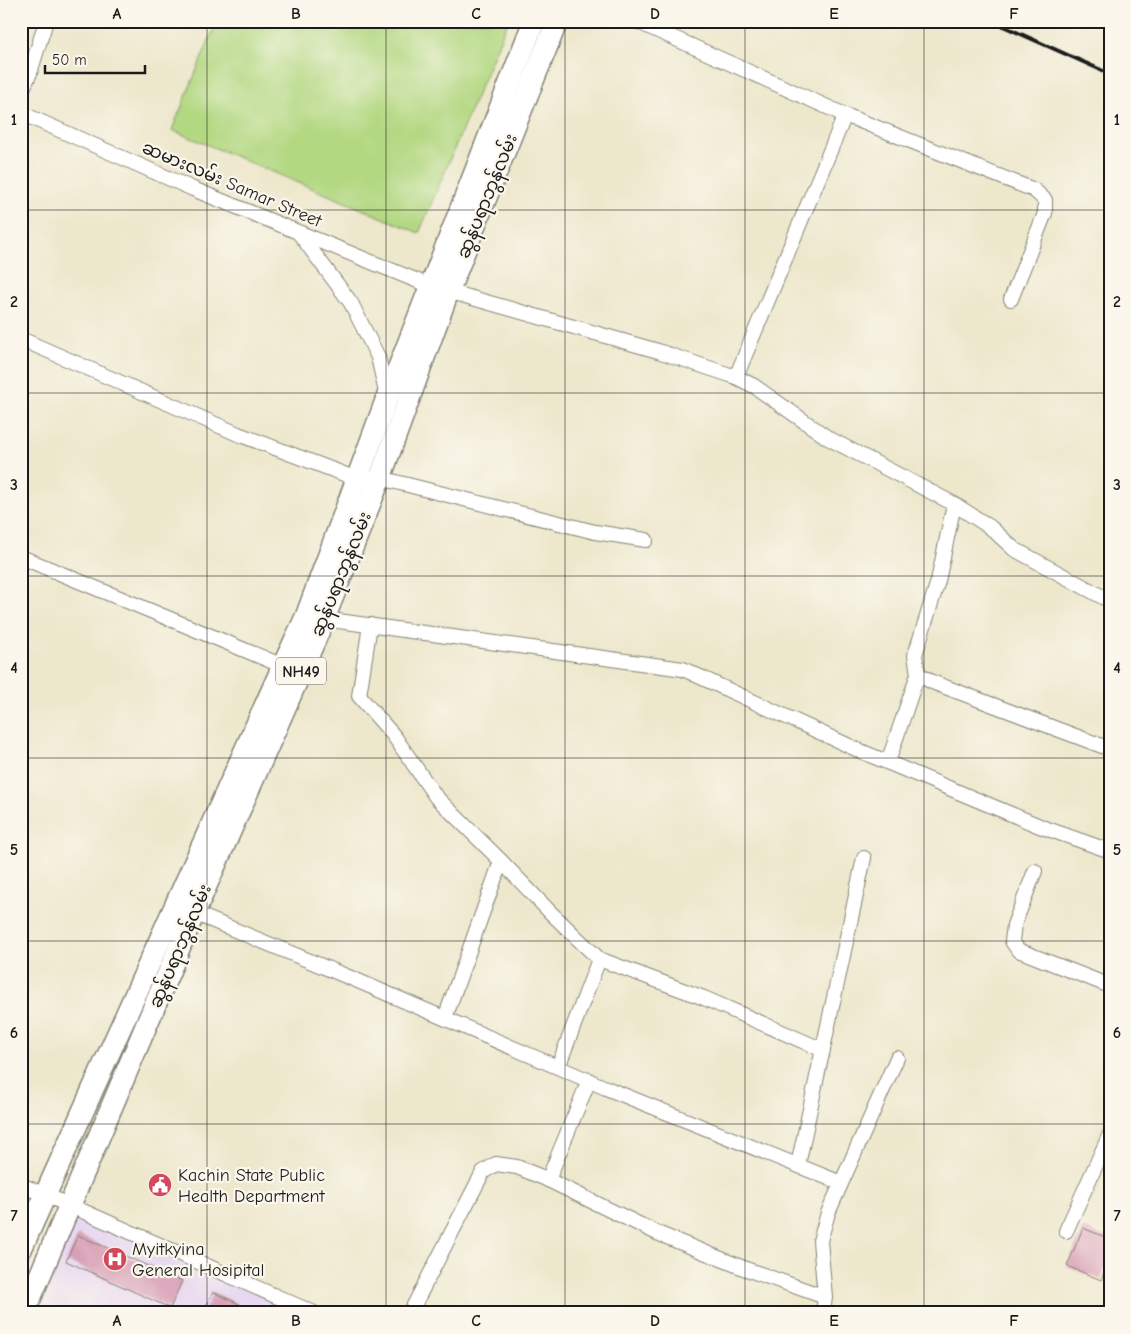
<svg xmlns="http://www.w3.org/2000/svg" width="1131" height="1334" viewBox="0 0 1131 1334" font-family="'Comic Neue','Noto Sans Myanmar',sans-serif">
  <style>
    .built { fill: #e5d3f1 }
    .green { fill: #b3d882; stroke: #687a4f }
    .building { fill: #d393af }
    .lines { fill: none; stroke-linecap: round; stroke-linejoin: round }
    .minor-casing { stroke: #848274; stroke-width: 16 }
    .highway-casing { stroke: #848274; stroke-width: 24 }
    .minor { stroke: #fff; stroke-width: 14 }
    .highway { stroke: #fff; stroke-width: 21 }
    .rail { stroke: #1c1c1c; stroke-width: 4 }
    .grid { fill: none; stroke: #1c1c1c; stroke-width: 1; stroke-opacity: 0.55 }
    .labels { text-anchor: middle; stroke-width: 4.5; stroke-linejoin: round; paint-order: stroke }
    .shield { fill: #fbf7ec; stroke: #5f5e5a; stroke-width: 1 }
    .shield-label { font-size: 16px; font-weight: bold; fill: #1c1c1c }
    .street-label { font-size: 18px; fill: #1c1c1c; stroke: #fbf7ec }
    .poi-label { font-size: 18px; fill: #1c1c1c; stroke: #fbf7ec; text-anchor: start }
    .neatline { fill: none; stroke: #1c1c1c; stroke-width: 2 }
    .grid-label { font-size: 16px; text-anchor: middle; font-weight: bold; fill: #1c1c1c }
  </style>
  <rect width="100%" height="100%" fill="#fbf7ec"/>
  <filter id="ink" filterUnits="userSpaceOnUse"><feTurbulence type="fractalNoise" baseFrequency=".02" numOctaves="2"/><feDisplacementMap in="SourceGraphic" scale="10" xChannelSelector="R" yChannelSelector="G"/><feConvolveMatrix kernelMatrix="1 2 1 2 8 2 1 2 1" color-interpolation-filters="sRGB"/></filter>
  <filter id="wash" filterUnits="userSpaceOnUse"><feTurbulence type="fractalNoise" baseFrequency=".0096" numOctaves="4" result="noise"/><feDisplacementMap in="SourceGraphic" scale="20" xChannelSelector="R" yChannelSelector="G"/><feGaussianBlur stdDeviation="1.12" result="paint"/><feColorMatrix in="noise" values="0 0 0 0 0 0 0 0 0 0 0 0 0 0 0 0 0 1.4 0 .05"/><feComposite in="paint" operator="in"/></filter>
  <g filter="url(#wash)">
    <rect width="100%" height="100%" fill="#ede7cc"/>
    <!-- built -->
    <path class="built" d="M69,1205L297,1313H24Z"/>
    <!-- green -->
    <path class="green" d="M217,21H508L419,233L172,130Z"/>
    <g id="blocks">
      <!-- building -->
      <g class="building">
        <path d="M1083,1228L1110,1239V1258L1101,1280L1067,1266Z"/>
        <path d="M78,1235L182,1281L170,1308L66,1261Z"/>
        <path d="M213,1292L239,1304L235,1313H203Z"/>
      </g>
    </g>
  </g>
  <g filter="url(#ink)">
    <use href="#blocks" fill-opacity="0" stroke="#848274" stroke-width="1"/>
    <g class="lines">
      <!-- minor casing -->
      <g class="minor-casing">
        <g id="minor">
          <path d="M636,21L845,115L1034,190L1045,200V213L1011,299"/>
          <path d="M21,93L30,73L46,21"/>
          <path d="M21,113L193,189L430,286L658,351L736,377L754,386L828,438L954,504L990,527L1014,549L1110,601"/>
          <path d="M299,233L351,303L378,357L387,397"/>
          <path d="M21,339L238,434L357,479L380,478L595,532L646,540"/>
          <path d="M736,377L845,115"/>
          <path d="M21,557L283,666"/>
          <path d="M317,618L683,669L858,750L1042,827L1110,851"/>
          <path d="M370,625L359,696L394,736L436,797L501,861L551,913L599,959L558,1067"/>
          <path d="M918,674L932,682L1110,749"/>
          <path d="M888,762L918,674L915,655L938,581L954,504"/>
          <path d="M1035,871L1014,925L1012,941L1018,950L1110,986"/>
          <path d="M194,913L358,981L606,1088L841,1183"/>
          <path d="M599,959L704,998L823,1050"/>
          <path d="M445,1018L501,861"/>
          <path d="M798,1165L864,858"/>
          <path d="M548,1180L589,1080"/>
          <path d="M21,1185L69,1205L314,1313"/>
          <path d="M1066,1231L1110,1134"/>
          <path d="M825,1297L820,1241L828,1213L897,1058"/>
          <path d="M410,1313L483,1172L496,1164L517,1167L544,1178L657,1233L746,1269L825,1297L823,1313"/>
        </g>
      </g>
      <!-- highway casing -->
      <g class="highway-casing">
        <g id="highway">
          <path d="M21,1249L283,666L306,617L387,398L534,21"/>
          <path d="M24,1313L194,913L321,626L380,478L448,292L557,21"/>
        </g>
      </g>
      <!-- minor -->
      <use href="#minor" class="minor"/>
      <!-- highway -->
      <use href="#highway" class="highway"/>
      <!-- rail -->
      <path class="rail" d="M992,21L1110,74"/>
    </g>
  </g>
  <!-- grid -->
  <path class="grid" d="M207,21V1313M386,21V1313M565,21V1313M745,21V1313M924,21V1313M21,210H1110M21,393H1110M21,576H1110M21,758H1110M21,941H1110M21,1124H1110"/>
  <!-- icons -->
  <defs>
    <g id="civic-disc" transform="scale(1.25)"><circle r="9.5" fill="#d1495b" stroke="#fbf7ec"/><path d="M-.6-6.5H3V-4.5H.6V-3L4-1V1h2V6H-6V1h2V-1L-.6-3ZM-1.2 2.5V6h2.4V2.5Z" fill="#fff"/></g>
    <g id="hospital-disc" transform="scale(1.25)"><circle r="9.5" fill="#d1495b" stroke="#fbf7ec"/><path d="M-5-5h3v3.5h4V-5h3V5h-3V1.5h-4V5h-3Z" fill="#fff"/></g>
  </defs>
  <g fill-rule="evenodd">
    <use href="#civic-disc" x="160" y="1185"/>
    <use href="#hospital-disc" x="115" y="1259"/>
  </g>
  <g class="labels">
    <!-- shield labels -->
    <rect class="shield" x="276" y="657.5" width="50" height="27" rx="4"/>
    <g class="shield-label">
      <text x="301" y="677">NH49</text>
    </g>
    <!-- street labels -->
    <g class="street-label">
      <text transform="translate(232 184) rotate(23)" y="6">ဆမားလမ်း Samar Street</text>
      <text transform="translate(487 196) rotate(-68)" y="6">ဆွန်ပရာဘွန်လမ်း</text>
      <text transform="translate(341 574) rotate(-68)" y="6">ဆွန်ပရာဘွန်လမ်း</text>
      <text transform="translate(180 946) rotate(-67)" y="6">ဆွန်ပရာဘွန်လမ်း</text>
    </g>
    <!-- poi labels -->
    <g class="poi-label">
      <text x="178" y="1181">Kachin State Public<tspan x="178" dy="21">Health Department</tspan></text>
      <text x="132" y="1255">Myitkyina<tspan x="132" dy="21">General Hosipital</tspan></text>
    </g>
  </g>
  <!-- margin -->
  <rect width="1131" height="1334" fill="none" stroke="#fbf7ec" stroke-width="55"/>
  <!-- scale -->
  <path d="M45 65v8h100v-8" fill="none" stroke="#1c1c1c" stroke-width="2.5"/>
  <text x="52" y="65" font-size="15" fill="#1c1c1c" stroke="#fbf7ec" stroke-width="4" paint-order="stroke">50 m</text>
  <rect x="28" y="28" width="1076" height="1278" class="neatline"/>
  <g class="grid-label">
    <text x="117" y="19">A</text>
    <text x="296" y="19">B</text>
    <text x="476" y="19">C</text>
    <text x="655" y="19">D</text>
    <text x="834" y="19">E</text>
    <text x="1014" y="19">F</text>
    <text x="14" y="125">1</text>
    <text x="1117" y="125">1</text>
    <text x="14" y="307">2</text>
    <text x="1117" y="307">2</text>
    <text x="14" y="490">3</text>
    <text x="1117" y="490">3</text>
    <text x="14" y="673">4</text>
    <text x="1117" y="673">4</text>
    <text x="14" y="855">5</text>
    <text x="1117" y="855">5</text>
    <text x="14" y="1038">6</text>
    <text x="1117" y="1038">6</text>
    <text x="14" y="1221">7</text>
    <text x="1117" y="1221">7</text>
    <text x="117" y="1326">A</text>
    <text x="296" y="1326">B</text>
    <text x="476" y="1326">C</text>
    <text x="655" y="1326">D</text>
    <text x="834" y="1326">E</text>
    <text x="1014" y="1326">F</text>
  </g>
</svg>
